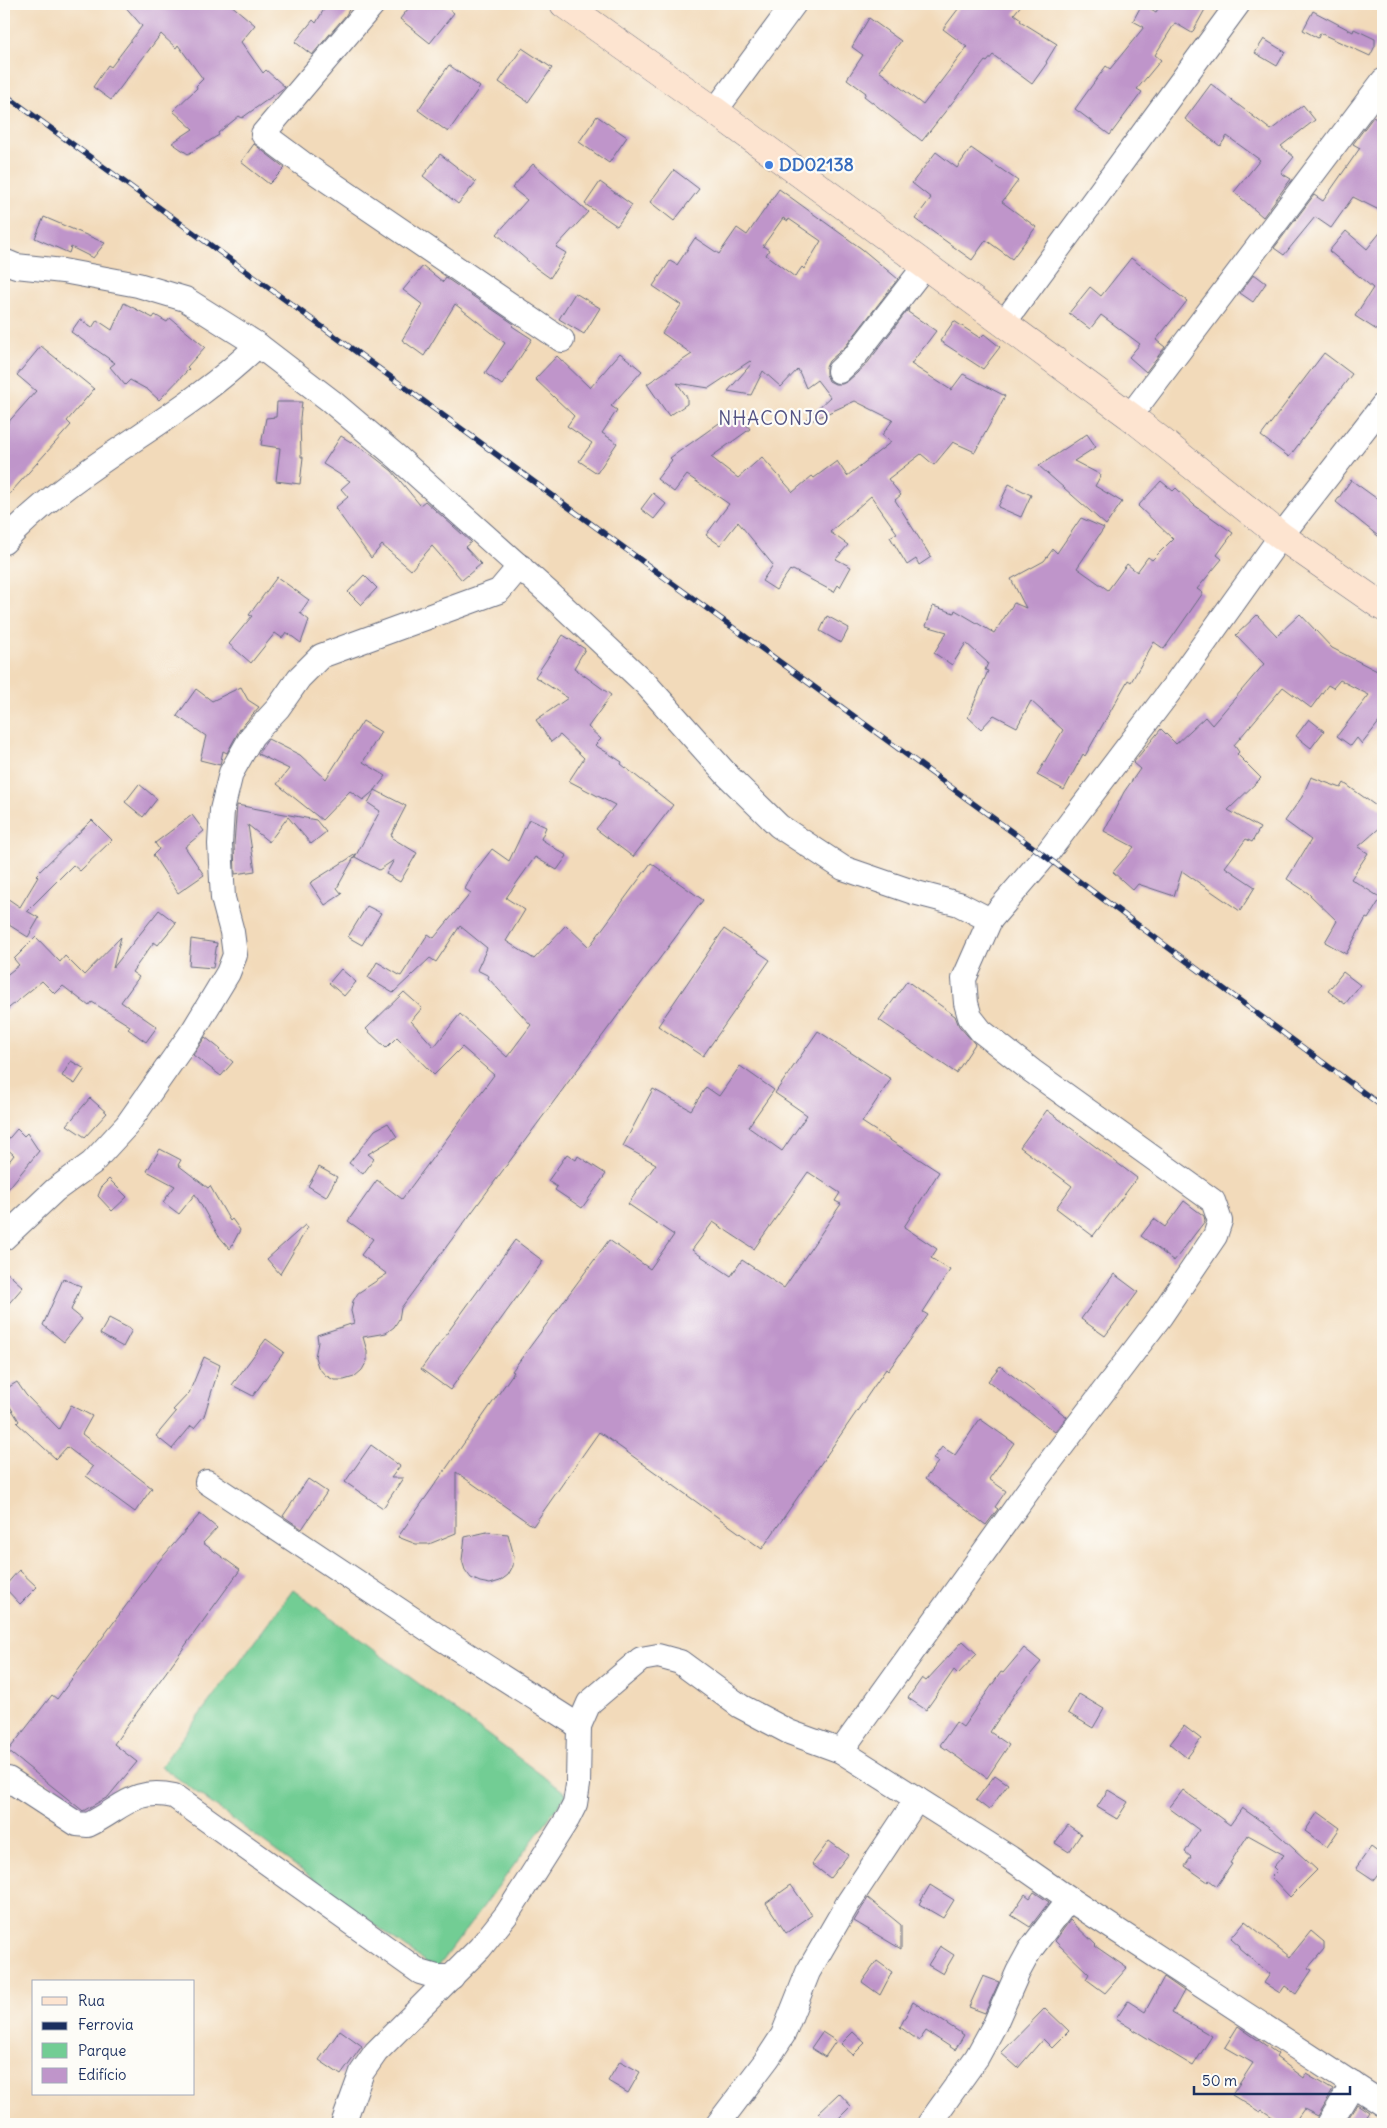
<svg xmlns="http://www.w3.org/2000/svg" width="1387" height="2128" viewBox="0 0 1387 2128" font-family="Delius,sans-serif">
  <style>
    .green { fill: #72cd94; stroke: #467e79 }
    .building { fill: #bf95ca; fill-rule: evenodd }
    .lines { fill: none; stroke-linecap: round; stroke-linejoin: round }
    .minor-casing { stroke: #666b7e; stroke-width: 26 }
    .secondary-casing { stroke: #666b7e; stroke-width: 29 }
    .minor { stroke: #fff; stroke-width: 24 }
    .secondary { stroke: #fde4d0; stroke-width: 28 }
    .rail-casing { stroke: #1b2f5e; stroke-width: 5.5 }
    .rail { stroke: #fdfcf7; stroke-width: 4; stroke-dasharray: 11; stroke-linecap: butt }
    .shop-dot { fill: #3f7fe0; stroke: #fdfcf7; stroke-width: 2 }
    .labels { text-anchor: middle; stroke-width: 4.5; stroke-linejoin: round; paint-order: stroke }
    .shop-label { font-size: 18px; font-weight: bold; fill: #366cbe; stroke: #fdfcf7; text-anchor: start }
    .neighbourhood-label { font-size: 19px; letter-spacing: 1px; fill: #545384; stroke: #fdfcf7 }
  </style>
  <rect width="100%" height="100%" fill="#fdfcf7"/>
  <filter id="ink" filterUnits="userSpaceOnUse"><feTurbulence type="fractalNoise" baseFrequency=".02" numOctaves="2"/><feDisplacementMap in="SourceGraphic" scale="10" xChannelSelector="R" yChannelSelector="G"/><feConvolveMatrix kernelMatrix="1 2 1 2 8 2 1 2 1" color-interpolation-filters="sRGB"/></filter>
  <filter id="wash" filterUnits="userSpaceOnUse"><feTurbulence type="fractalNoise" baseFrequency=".0096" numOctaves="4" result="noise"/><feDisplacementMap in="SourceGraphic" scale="20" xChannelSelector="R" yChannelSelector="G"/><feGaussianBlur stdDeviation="1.12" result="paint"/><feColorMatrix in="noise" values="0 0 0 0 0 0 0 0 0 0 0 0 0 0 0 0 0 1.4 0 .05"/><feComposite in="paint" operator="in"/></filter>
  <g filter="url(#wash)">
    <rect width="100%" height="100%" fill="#f2daba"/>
    <!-- green -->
    <path class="green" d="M293,1590L567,1794L436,1970L161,1766Z"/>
    <g id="blocks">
      <!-- building -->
      <g class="building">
        <path d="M123,4H230L255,25L241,42L263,73L266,70L285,87L242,118L239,116L218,133L219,135L188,154L172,143L193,129L173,111L197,88L196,86L203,79L178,45L176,48L161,34L111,100L93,87L108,65L111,67L142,26Z"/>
        <path d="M327,4H352L346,15L312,55L295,42L313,20L316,23Z"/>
        <path d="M412,4H443L454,13L430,43L400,19Z"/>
        <path d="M962,4H1022L1014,14L1021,19L1020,21L1057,44L1046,62L1047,63L1032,84L993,55L987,62L985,61L922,141L864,96L866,93L847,79L863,55L852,47L869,18L901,41L879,71L923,105L967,47L943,29Z"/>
        <path d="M1142,4L1156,12L1161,4H1208L1192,33L1175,23L1155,55L1161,60L1137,89L1142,92L1110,135L1075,109L1106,66L1110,69L1144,27L1133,21Z"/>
        <path d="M1313,11L1353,32L1354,29L1375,39V46L1370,56L1320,33L1318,38L1303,30Z"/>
        <path d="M1264,39L1285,52L1277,66L1255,53Z"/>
        <path d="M522,48L552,68L528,102L499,82Z"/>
        <path d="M449,65L480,87L448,132L418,110Z"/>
        <path d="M1211,84L1271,130L1303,105L1315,120L1281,146L1294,157L1281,173L1291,179L1263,217L1234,192L1260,160L1227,136L1220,146L1185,119Z"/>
        <path d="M597,116L627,137L609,163L579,142Z"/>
        <path d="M1373,117L1383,123V212L1353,197L1331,228L1315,217L1284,255L1274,248L1314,195L1323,201L1360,148L1353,144Z"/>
        <path d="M254,144L285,168L269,184L241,162Z"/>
        <path d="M971,148L1018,181L1002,202L1036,227L1012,259L986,240L972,260L915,219L931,198L912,183L936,152L957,168Z"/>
        <path d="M440,154L476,182L458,204L423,176Z"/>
        <path d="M533,164L588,212L556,247L566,253L550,278L536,268L497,234L527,200L512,188Z"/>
        <path d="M674,170L699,189L674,221L650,202Z"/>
        <path d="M600,182L632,205L617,226L585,204Z"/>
        <path d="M779,189L862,249L898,279L845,347L829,361L826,367V374L829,381L835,384H842L848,381L866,365L909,308L908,312L936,331L911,364L951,390L963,374L1005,396L975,452L953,442L934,465L921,454L888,479L901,495L895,500L931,557L919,565L916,559L907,565L890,537L897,533L871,496L830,532L848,545L836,559L851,567L840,587L838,585L834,592L793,570L791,571L790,570L776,590L762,581L773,565L738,522L720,545L706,535L729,504L687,475L674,492L657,479L672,460L670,458L736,411L750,429L711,457L738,478L762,457L793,492L812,476L814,478L837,461L847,476L891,442L882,435L893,420L855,401L808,422L806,419L830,397L817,380L806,388L798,369L781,387L763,371L751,395L728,391L752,363L750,361L709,388L677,383L687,397V404L669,416L647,384L692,354L662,333L681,305L653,286L670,261L677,265L695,238L719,254L737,228L747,235ZM783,218L788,221L789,219L821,241L804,269L802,267L795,277L766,255L769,250L763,246Z"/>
        <path d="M44,217L105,243L93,258L71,247L69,253L35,238Z"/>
        <path d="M1383,229V334L1355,316L1373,288L1329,251L1346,231L1367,249Z"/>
        <path d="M1131,258L1187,301L1156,340L1165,347L1146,372L1129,357L1140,344L1101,315L1090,329L1069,313L1090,287L1101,296Z"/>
        <path d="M423,266L443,282L446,278L514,324L512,326L532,339L502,385L485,373L505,343L455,304L424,356L402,340L423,305L403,290Z"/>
        <path d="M1254,274L1266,283L1253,302L1240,293Z"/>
        <path d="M575,293L600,308L584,334L559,319Z"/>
        <path d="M124,303L153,318L155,315L167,322L170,318L205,347L187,367L189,369L159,400L148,390L130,380L125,385L110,367L115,363L71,332L80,319L92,328L97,320L112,330Z"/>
        <path d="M954,321L980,338L984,334L1000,347L983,369L940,341Z"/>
        <path d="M41,346L94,389L67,421L71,425L4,500V427L36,391L17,375Z"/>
        <path d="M620,353L642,371L611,406L617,410L602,433L617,443L597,473L579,461L592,443L567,426L574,416L535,379L557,356L590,388Z"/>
        <path d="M1324,353L1352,374L1289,457L1261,436Z"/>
        <path d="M277,402H302L300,418L301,457H303L300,484L276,481L280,448L261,445L266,418L276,417Z"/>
        <path d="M1087,434L1096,447L1074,461L1101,475L1095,486L1122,502L1106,525L1039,466Z"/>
        <path d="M341,436L369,453L392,471L420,505L425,501L471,542L465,547L481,564L462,580L432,546L411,570L382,545L371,558L335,508L348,497L341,489L350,481L323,464Z"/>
        <path d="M1351,480L1383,503V540L1336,502Z"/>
        <path d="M1161,481L1173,491L1176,488L1194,505L1233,533L1217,555L1222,559L1197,589L1203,593L1164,649L1154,642L1131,682L1128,680L1085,756L1083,754L1064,790L1037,775L1063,730L1031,701L1017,727L994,715L981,729L968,717L988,671L985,670L988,663L966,643L952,665L934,653L947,632L926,626L933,606L954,613L955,610L994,633L1014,603L1026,608L1011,579L1044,561L1053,549L1057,553L1081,518L1104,528L1077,568L1108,590L1127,564L1137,572L1148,557L1152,560L1173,539L1138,506Z"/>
        <path d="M1009,484L1031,495L1021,517L998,507Z"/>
        <path d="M653,493L666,504L654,519L641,509Z"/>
        <path d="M364,575L377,588L361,605L348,592Z"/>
        <path d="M277,577L309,600L300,613L309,620L301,643L286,632L282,638L275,633L251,663L229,644L252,616L249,615Z"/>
        <path d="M1300,614L1332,648L1383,674V717L1362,744L1357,738L1351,746L1337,736L1369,695L1340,680L1333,688L1328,685L1311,708L1283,687L1234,745L1239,752L1237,754L1261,778L1228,810L1260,828L1252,842L1246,839L1225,867L1255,887L1240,911L1182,871L1174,896L1138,884L1133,890L1113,872L1134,847L1104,831L1124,792L1140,769L1133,763L1161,729L1176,744L1205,717L1212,725L1264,664L1236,635L1257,615L1277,636Z"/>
        <path d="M827,616L849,628L841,643L820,631Z"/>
        <path d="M563,635L585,649L574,668L611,695L588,727L601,739L595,745L622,762L621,764L673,805L633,857L596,829L615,805L569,781L584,758L560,735L551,742L536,720L568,698L535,677Z"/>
        <path d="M241,687L248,700L259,707L240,729L227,753L223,751L220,765L200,760L206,736L177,716L196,689L212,701Z"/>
        <path d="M1309,719L1324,731L1311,748L1296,736Z"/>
        <path d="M363,721L381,732L363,762L386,776L375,790L406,806L391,835L393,836L392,838L417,853L400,882L386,874L394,860L379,870L355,857L380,811L368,803L375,790L363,800L350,791L322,820L277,784L289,769L258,754L268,739L300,755L326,779Z"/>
        <path d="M1311,777L1341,788L1344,783L1383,811V825L1358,847L1368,853L1351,879L1381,898L1368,919L1366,918L1346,954L1325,942L1337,921L1308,893L1287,879L1311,840L1285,821L1302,797Z"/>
        <path d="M139,784L157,799L143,817L125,802Z"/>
        <path d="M237,805L316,820L326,832L311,844L288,817L269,842L248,825L255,871L235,874L234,844Z"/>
        <path d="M192,815L204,831L185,847L204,875L178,893L153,855L159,849L155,843Z"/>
        <path d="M529,819L546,827L541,839L567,856L557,870L535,857L506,898L525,910L506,941L534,959L566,925L589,947L651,863L703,900L401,1308L399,1319L394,1327L386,1333L363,1337L367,1351V1361L362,1370L354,1377L344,1380H334L325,1375L318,1367L315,1357L318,1342L317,1335L354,1323L351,1311L353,1301L358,1293L387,1274L361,1255L373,1239L348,1221L377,1180L402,1199L494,1075L462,1047L434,1075L397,1037L386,1048L366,1029L404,992L422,1008L411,1021L434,1047L460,1014L507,1057L531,1025L488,978L489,976L477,970L487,948L460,926L436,962L430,958L393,993L368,978L377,962L401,976L428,934L434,938L471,893L465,889L472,875L492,849L509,861Z"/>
        <path d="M92,820L112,840L80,871L73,865L27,911L39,918L28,937L9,925L10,924L4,920V896L20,907L38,877L36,875Z"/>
        <path d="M356,854L337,888L342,894L325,905L310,883Z"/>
        <path d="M367,906L381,913L362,945L348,937Z"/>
        <path d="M159,910L176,923L158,945L154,942L132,972L139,977L121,1002L157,1027L146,1042L128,1029L130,1026L92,1002L89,1006L63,986L55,994L42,981L4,1012V977L19,965L14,959L36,937L60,962L65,956L84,975L121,937L113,968Z"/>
        <path d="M724,929L770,960L703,1056L658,1026Z"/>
        <path d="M191,939L217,943L213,968L189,966Z"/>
        <path d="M341,969L356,982L344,996L329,983Z"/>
        <path d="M1343,972L1360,985L1345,1004L1328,991Z"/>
        <path d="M907,981L955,1016L959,1026L975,1044L956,1073L879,1020Z"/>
        <path d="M818,1031L891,1079L862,1122L939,1172L904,1227L937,1249L931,1258L950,1270L923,1312L928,1315L888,1371L886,1369L762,1549L599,1432L533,1526L456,1472V1533L429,1544H416L398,1537L514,1372L512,1371L609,1240L650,1269L674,1235L628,1204L656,1164L623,1146L653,1089L691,1110L706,1087L719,1096L740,1066L774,1090L748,1127L782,1151L807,1115L775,1093ZM808,1172L840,1193L835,1201L841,1204L784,1288L742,1260L731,1276L692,1250L713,1222L754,1249Z"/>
        <path d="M205,1037L220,1049L219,1050L233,1062L221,1076L193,1055Z"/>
        <path d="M71,1061L85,1069L75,1084L62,1076Z"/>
        <path d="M90,1098L107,1113L85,1137L67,1125Z"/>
        <path d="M1047,1110L1137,1178L1093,1236L1056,1208L1072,1186L1020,1147Z"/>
        <path d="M388,1123L397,1137L368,1154L374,1159L363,1174L349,1163L375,1130Z"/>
        <path d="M17,1129L24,1136L27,1133L39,1151L4,1194V1168L14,1155L4,1146V1144Z"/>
        <path d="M160,1149L181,1160L178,1165L208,1188L210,1186L230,1221L232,1219L240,1230L230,1249L218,1235L195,1194L179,1214L163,1202L175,1186L147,1171Z"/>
        <path d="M567,1154L576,1160L578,1156L606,1174L582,1208L555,1190L557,1187L548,1181Z"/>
        <path d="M319,1167L337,1177L326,1197L308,1186Z"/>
        <path d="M109,1179L127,1197L112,1211L98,1196L102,1186Z"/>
        <path d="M1184,1201L1204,1216L1205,1221L1174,1261L1141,1236L1154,1219L1165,1227Z"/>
        <path d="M305,1225L308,1227L280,1274L267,1259Z"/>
        <path d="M515,1240L543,1261L450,1390L421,1369Z"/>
        <path d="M4,1270L23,1287L4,1309Z"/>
        <path d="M1114,1274L1138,1292L1105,1336L1081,1319Z"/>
        <path d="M63,1279L81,1286L71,1310L82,1319L64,1342L43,1325Z"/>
        <path d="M109,1318L132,1330L123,1347L100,1334Z"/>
        <path d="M266,1339L284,1352L253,1396L232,1385Z"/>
        <path d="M204,1357L220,1365L204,1416L194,1428L191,1426L172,1449L156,1436L176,1412L173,1410L189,1393Z"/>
        <path d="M1000,1366L1067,1417L1055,1432L988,1381Z"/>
        <path d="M17,1382L26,1395L59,1429L71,1405L92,1416L82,1434L152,1488L135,1512L86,1476L93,1467L67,1447L56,1459L17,1423L19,1421L4,1397V1390Z"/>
        <path d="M980,1419L1014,1443L989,1479L1006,1491L995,1507L998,1509L986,1525L925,1479L938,1462L933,1459L942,1447L955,1455Z"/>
        <path d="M371,1445L400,1466L391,1478H403L383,1508L345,1482Z"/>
        <path d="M308,1479L327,1492L302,1529L283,1516Z"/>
        <path d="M200,1514L217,1528L203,1543L240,1570L114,1744L137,1762L108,1797L83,1811L8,1751L52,1695L57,1699L159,1561Z"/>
        <path d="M487,1532L508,1534L514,1556L513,1566L508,1575L500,1581L490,1584L480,1582L471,1578L465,1570L462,1560L465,1537Z"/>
        <path d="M19,1570L37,1587L20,1604L4,1587Z"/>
        <path d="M963,1641L977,1654L958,1674L954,1670L926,1710L908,1698L922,1678L926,1681Z"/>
        <path d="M1024,1648L1041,1662L1018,1689L990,1732L1009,1745L987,1778L940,1745L956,1722L963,1727L1001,1672L1003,1673Z"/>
        <path d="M1079,1694L1104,1709L1093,1728L1068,1713Z"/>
        <path d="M1184,1726L1201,1739L1187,1758L1170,1744Z"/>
        <path d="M995,1775L1008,1784L989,1810L976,1800Z"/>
        <path d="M1108,1790L1128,1802L1117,1819L1097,1807Z"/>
        <path d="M1183,1790L1230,1825L1242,1808L1272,1829L1317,1870L1290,1897L1271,1877L1277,1871L1273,1867L1284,1855L1248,1835L1230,1863L1232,1864L1217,1886L1209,1880L1208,1882L1185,1866L1191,1857L1185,1852L1199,1830L1169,1808Z"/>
        <path d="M1318,1812L1340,1828L1327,1847L1305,1831Z"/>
        <path d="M1068,1825L1081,1834L1069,1852L1055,1843Z"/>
        <path d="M829,1841L848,1855L830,1878L812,1864Z"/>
        <path d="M1371,1847L1383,1856V1868L1374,1880L1356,1868Z"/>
        <path d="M791,1885L812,1915L786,1933L766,1903Z"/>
        <path d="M930,1885L954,1900L943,1918L919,1904Z"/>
        <path d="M1034,1892L1049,1902L1030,1927L1011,1915L1025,1894L1030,1898Z"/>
        <path d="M868,1898L901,1925V1949L854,1921Z"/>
        <path d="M1070,1920L1096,1945L1095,1946L1127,1968L1105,1993L1086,1979L1089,1974L1055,1941Z"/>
        <path d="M1245,1921L1290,1957L1311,1931L1324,1942V1949L1308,1968L1312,1970L1296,1994L1285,1986L1280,1993L1264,1983L1270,1974L1239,1948L1240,1946L1231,1938Z"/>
        <path d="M940,1946L954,1955L943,1974L928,1965Z"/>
        <path d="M877,1961L892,1972L880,1995L862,1982Z"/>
        <path d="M983,1976L999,1982L985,2013L969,2007Z"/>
        <path d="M1164,1977L1184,1991L1172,2013L1212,2036L1193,2066L1116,2019L1128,2001L1145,2012Z"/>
        <path d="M913,2002L964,2035L955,2050L926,2031L919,2041L900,2027Z"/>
        <path d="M1045,2008L1069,2031L1052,2048L1043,2039L1018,2068L1001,2053Z"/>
        <path d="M1238,2026L1278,2054L1276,2057L1304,2078L1306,2074L1333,2090L1318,2116L1304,2109L1293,2124H1283L1262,2110L1260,2112L1232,2095L1253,2063L1225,2047Z"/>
        <path d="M340,2030L362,2046L341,2075L319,2060Z"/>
        <path d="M822,2032L836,2041L825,2057L811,2048Z"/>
        <path d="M853,2032L865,2043L853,2055L841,2044Z"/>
        <path d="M620,2061L640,2072L628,2093L608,2081Z"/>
        <path d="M839,2093L851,2106L833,2124H830L818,2113Z"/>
        <path d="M1357,2104L1369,2112L1361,2124H1350L1346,2122Z"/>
      </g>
    </g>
  </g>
  <g filter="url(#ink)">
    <use href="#blocks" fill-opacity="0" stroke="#666b7e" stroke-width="1"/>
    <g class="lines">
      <!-- minor casing -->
      <g class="minor-casing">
        <g id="minor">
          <path d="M373,4L263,134L302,163L562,340"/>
          <path d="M715,111L794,4"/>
          <path d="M4,261L16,266L63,271L138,285L185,299L258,345"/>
          <path d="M1003,324L1238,4"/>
          <path d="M839,371L855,356L925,266"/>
          <path d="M1130,416L1383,81"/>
          <path d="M4,542C78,463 181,421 258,345L331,401L397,457L550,594L646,684L728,776L779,826L843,868L913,892L959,904L990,920L1045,856L1176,683L1281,536L1383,405"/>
          <path d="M4,1238L55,1190L92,1163L127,1125L193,1031L228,973L235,955L232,932L223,898L220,844L222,810L231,773L252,736L278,708L299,678L321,656L499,591L520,566"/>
          <path d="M207,1482L441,1638L579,1726"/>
          <path d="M841,1751L1030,1488L1160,1317L1215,1236L1220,1221L1213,1201L1032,1071L981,1031L970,1017L966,1003L964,979L990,920"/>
          <path d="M8,1779L77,1824L88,1825C122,1809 133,1787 174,1796L420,1972L437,1977H452"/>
          <path d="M343,2124L362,2072L376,2052L480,1948L507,1914L568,1818L575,1804L578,1785L579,1726L589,1703L641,1659L658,1656L680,1662L740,1706L789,1732L841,1751L1010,1858L1069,1899L1383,2104"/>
          <path d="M718,2124L768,2058L783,2035L808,1972L848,1903L917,1799"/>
          <path d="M929,2124L977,2057L995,2024L1018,1972L1030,1950L1069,1899"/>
          <path d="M1329,2124L1353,2084"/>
        </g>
      </g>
      <!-- secondary casing -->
      <g class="secondary-casing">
        <path id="secondary" d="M564,4L715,111L1130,416L1281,536L1383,607"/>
      </g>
      <!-- minor -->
      <use href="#minor" class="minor"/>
      <!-- secondary -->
      <use href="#secondary" class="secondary"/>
      <!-- rail casing -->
      <g class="rail-casing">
        <path id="rail" d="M4,94L1045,856L1383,1107"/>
      </g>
      <!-- rail -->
      <use href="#rail" class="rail"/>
    </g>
  </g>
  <!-- markers -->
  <circle class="shop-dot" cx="769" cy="165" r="5"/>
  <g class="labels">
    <!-- shop labels -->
    <g class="shop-label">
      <text x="779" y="171">DD02138</text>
    </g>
    <!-- neighbourhood labels -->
    <g class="neighbourhood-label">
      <text x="774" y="425">NHACONJO</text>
    </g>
  </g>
  <!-- margin -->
  <rect width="1387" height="2128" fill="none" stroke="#fdfcf7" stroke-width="20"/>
  <!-- legend -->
  <rect x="32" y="1980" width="162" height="115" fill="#fdfcf7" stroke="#a3aaba"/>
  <rect x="42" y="1997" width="25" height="8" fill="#fde4d0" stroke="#a3aaba"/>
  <text x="78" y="2006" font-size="15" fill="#1b2f5e">Rua</text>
  <rect x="42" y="2022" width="25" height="8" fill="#1b2f5e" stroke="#a3aaba"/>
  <text x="78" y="2030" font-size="15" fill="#1b2f5e">Ferrovia</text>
  <rect x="42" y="2043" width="25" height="15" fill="#72cd94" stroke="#a3aaba"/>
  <text x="78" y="2056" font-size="15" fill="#1b2f5e">Parque</text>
  <rect x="42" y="2068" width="25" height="15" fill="#bf95ca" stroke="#a3aaba"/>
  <text x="78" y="2080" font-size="15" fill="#1b2f5e">Edifício</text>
  <!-- scale -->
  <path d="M1194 2086v8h156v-8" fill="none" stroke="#1b2f5e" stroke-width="2.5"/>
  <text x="1202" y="2086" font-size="15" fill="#1b2f5e" stroke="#fdfcf7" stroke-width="4" paint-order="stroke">50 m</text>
</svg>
